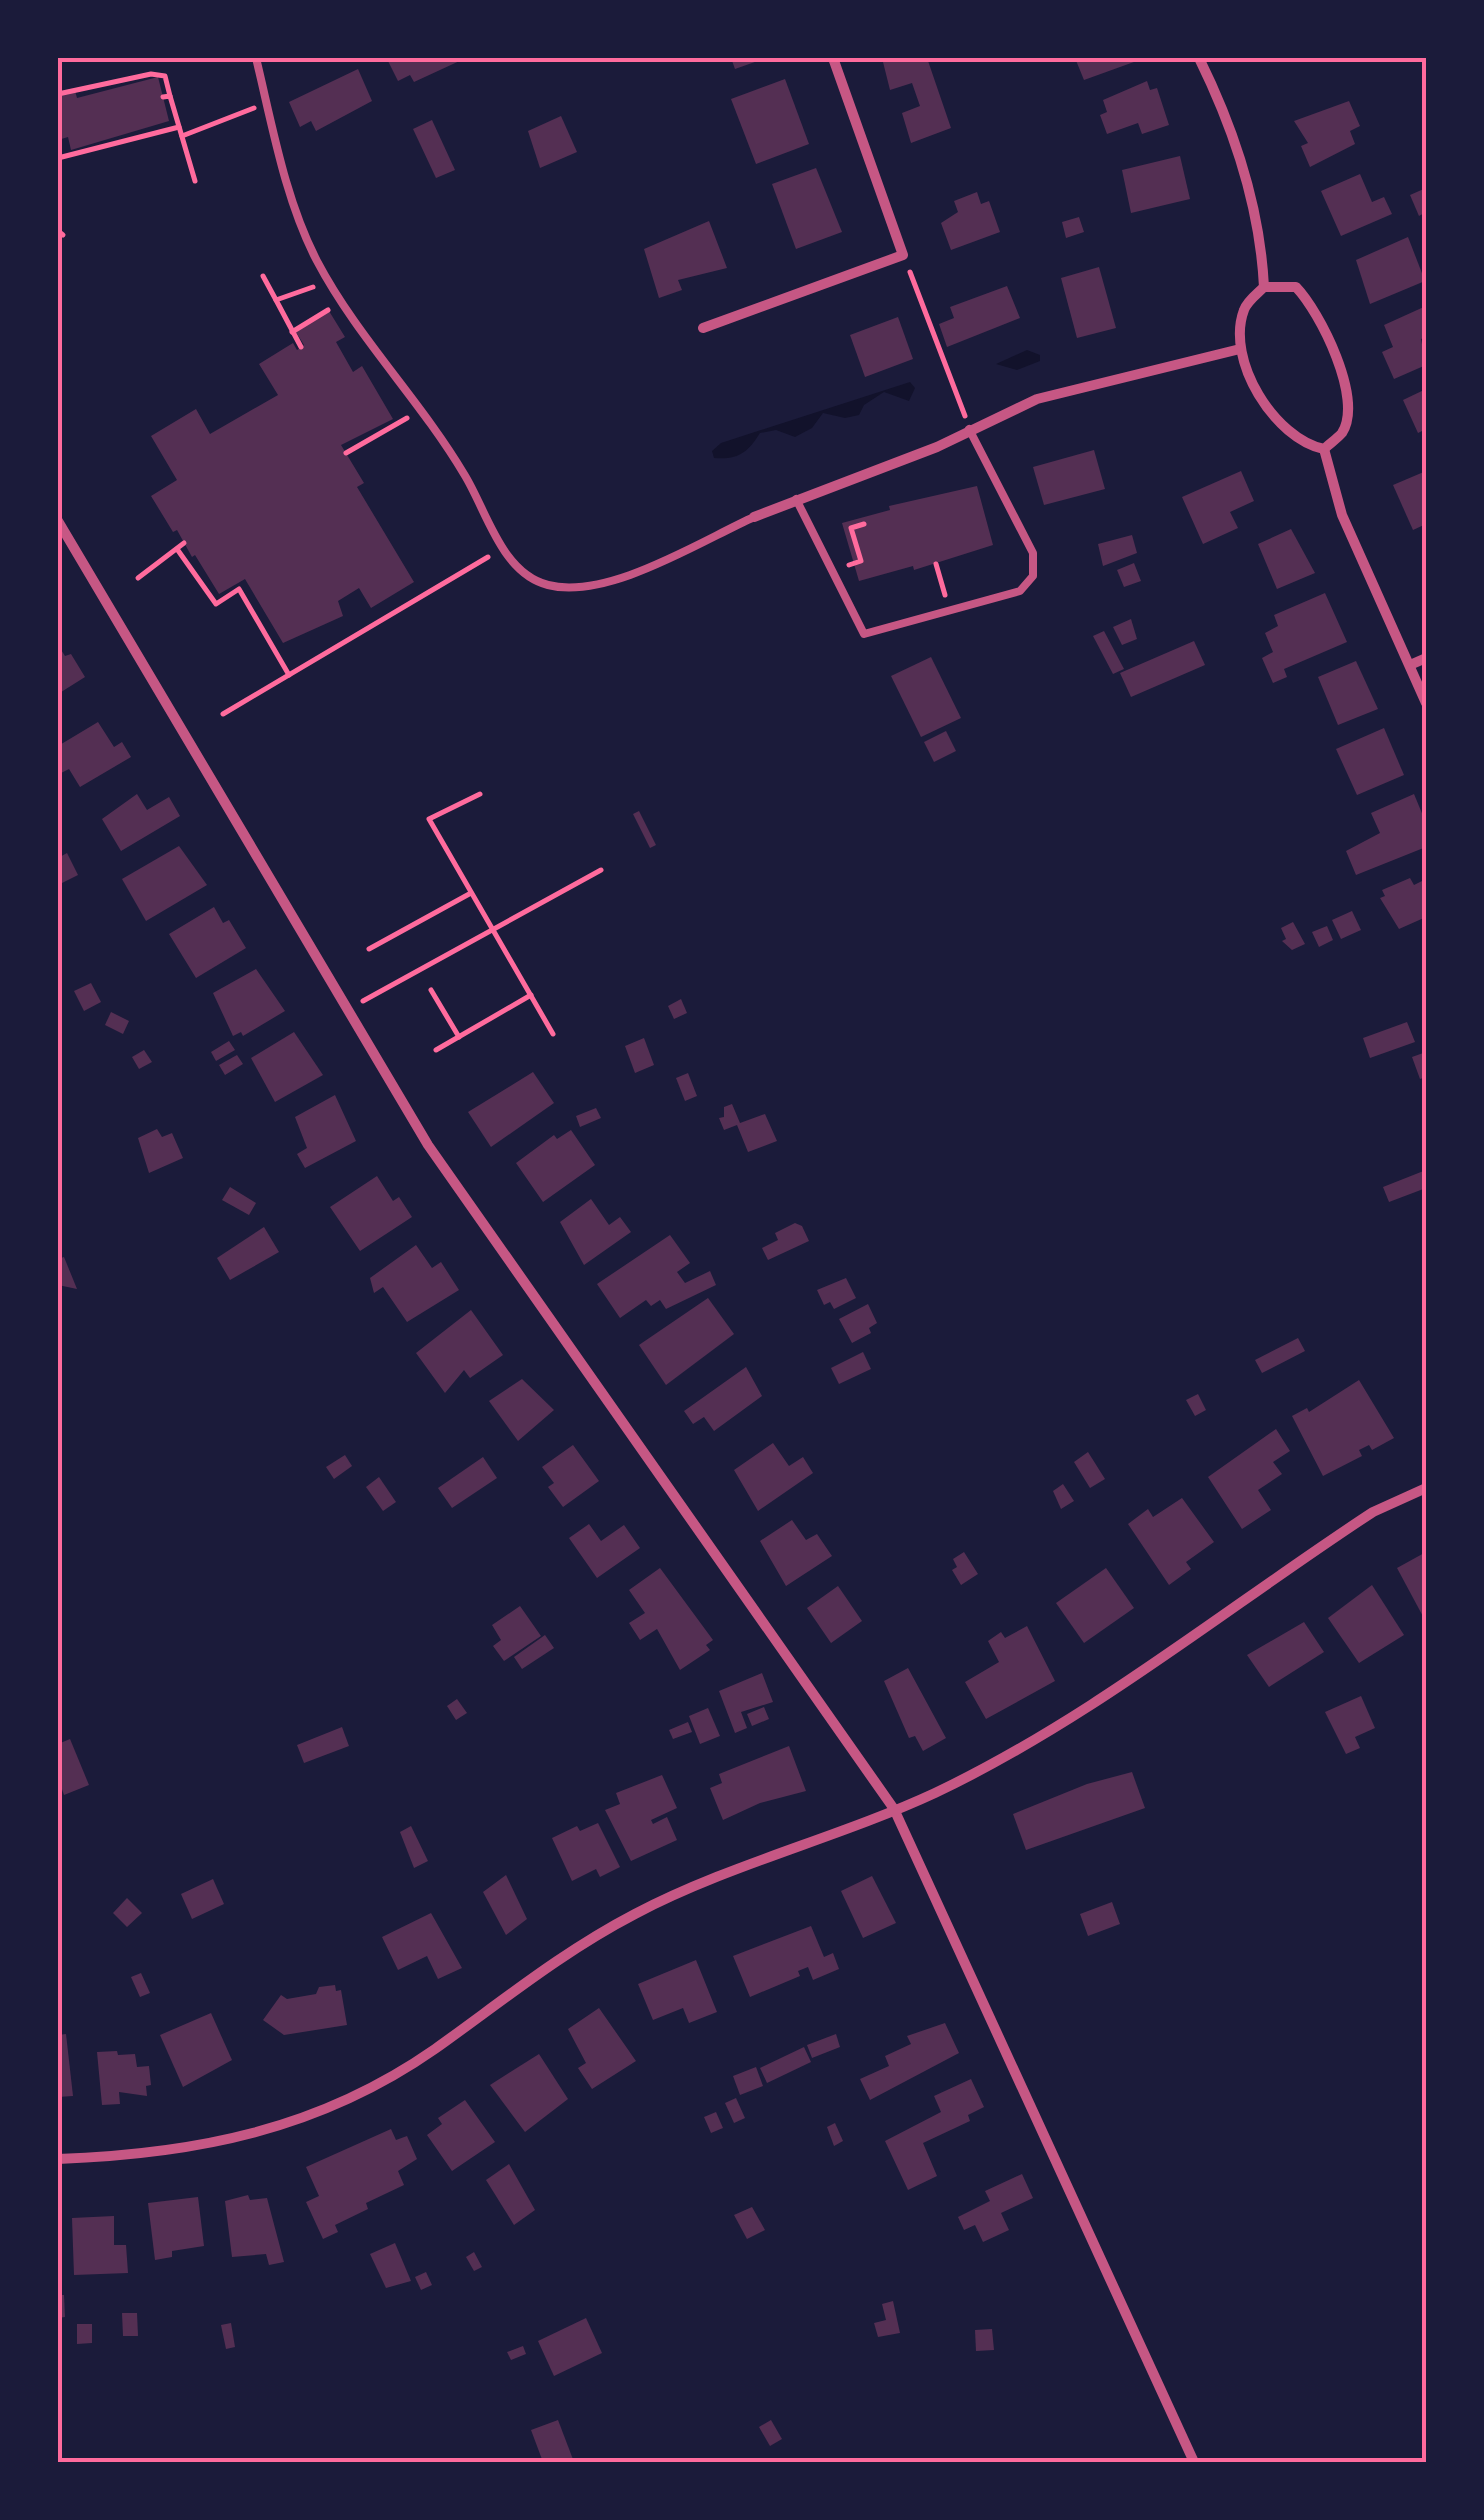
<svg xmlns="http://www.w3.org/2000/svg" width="1484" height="2520" viewBox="0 0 1484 2520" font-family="'IBM Plex Sans',sans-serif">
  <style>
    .water { fill: #12122b }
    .building { fill: #542f53 }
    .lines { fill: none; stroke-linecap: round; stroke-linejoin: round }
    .path { stroke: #ff6b9d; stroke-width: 5 }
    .service { stroke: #c65784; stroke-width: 8 }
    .minor { stroke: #c65784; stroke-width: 10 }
    .neatline { fill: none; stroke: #ff6b9d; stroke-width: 4 }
  </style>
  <rect width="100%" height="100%" fill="#1b1b3a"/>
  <!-- water -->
  <g class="water">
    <path d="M1027,350L1040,355V361L1017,370L996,364Z"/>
    <path d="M910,382L915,388L909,401L884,392L864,405L859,415L845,418L823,413L812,428L795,437L776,430L760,433C748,452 739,460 714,458L712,451L721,443Z"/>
  </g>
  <!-- building -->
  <g class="building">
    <path d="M466,58L414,82L410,75L398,81L387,59Z"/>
    <path d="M731,58H766L735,69Z"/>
    <path d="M882,58H927L951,128L911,143L902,113L920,106L912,83L890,90Z"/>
    <path d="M1075,58H1145L1084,80Z"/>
    <path d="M358,69L372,101L316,131L311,121L300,127L289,102Z"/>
    <path d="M158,77L169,121L71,150L68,137L58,140V110L62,109L59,95L75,91L77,98Z"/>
    <path d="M785,79L809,144L756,164L731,99Z"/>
    <path d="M1147,81L1150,90L1157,88L1169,125L1142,134L1138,123L1107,134L1100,115L1107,112L1103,100Z"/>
    <path d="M1349,101L1360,126L1350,131L1355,144L1310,167L1301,146L1308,143L1294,121Z"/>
    <path d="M561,116L577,152L540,168L528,131Z"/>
    <path d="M432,120L455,170L436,178L413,129Z"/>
    <path d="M1180,156L1190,199L1131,213L1122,170Z"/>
    <path d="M816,168L842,232L796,249L772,184Z"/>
    <path d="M1360,174L1372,202L1384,197L1392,214L1341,236L1321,191Z"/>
    <path d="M1426,188V212L1419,216L1410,195Z"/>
    <path d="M977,192L981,204L989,201L1000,232L951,250L941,223L958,212L954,201Z"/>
    <path d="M1079,217L1084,232L1066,238L1062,222Z"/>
    <path d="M709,221L727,268L678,280L682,290L659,298L644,249Z"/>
    <path d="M1408,237L1425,281L1370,304L1356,260Z"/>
    <path d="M1099,267L1116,328L1077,338L1061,278Z"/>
    <path d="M1007,286L1020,318L947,347L939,324L954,318L950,307Z"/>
    <path d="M1426,306V337L1421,339L1426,365L1394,379L1382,352L1393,347L1384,325Z"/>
    <path d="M329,311L345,337L336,342L353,372L362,366L393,419L341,445L364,483L357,487L414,582L371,608L359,588L338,601L343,616L283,643L245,579L219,594L195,555L192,557L177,530L173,532L151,496L177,480L151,436L196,409L210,434L278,395L259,364L293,343L297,350L304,345L296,332Z"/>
    <path d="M898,317L913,359L865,377L850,335Z"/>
    <path d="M1426,389V429L1418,433L1403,400Z"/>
    <path d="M1094,450L1105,489L1044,505L1033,467Z"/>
    <path d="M1241,471L1254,501L1230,512L1238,528L1203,544L1182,497Z"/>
    <path d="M1426,471V524L1413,530L1393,485Z"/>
    <path d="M977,486L993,545L914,570L913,566L859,581L842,523L890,510L889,506Z"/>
    <path d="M1291,529L1315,573L1277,589L1258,544Z"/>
    <path d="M1132,535L1137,553L1103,566L1098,544Z"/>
    <path d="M1134,563L1141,581L1124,587L1117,570Z"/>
    <path d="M1325,593L1347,642L1284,669L1287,677L1273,683L1262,658L1273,652L1265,633L1278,626L1274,615Z"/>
    <path d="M1131,619L1137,639L1122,645L1113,627Z"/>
    <path d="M1104,631L1124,669L1113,674L1093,636Z"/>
    <path d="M1194,641L1205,665L1131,697L1120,673Z"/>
    <path d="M58,645L65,656L71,654L85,677L58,694Z"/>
    <path d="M931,657L961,718L921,737L891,676Z"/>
    <path d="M1356,661L1378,709L1338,725L1318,677Z"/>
    <path d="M98,722L114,747L122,742L131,757L80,787L69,769L61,773L58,767V746Z"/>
    <path d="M1384,728L1404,775L1357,795L1336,749Z"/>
    <path d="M946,731L956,751L934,762L924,742Z"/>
    <path d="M137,794L147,810L169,797L180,816L121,851L102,819Z"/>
    <path d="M1414,794L1426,823V847L1356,875L1346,851L1380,833L1371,813Z"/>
    <path d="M639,811L656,845L650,848L633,814Z"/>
    <path d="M179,846L207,885L146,921L122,879Z"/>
    <path d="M67,853L78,875L58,885V858Z"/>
    <path d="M1410,878L1414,885L1426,879V917L1399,929L1380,898L1385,896L1382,890Z"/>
    <path d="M214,907L223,923L229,920L246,948L196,978L169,934Z"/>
    <path d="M1352,911L1361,930L1341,939L1332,920Z"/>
    <path d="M1293,922L1305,944L1292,950L1282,941L1286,939L1281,928Z"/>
    <path d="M1327,926L1333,940L1319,947L1312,932Z"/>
    <path d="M256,969L285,1011L243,1036L241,1032L233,1036L213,993Z"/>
    <path d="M91,983L101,1002L84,1011L74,991Z"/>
    <path d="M681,999L687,1013L674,1019L668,1006Z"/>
    <path d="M111,1012L129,1021L123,1034L105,1025Z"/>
    <path d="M1407,1022L1415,1042L1370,1058L1363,1038Z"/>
    <path d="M294,1032L323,1075L275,1102L251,1058Z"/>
    <path d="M644,1038L654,1065L635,1073L625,1046Z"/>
    <path d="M229,1041L235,1050L216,1061L211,1052Z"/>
    <path d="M144,1050L152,1062L139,1069L132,1057Z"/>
    <path d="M1426,1052V1077L1420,1079L1412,1057Z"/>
    <path d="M237,1055L243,1064L225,1075L219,1065Z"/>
    <path d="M533,1072L554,1103L491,1147L468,1112Z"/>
    <path d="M688,1073L697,1096L685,1101L676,1078Z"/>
    <path d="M335,1095L356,1141L305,1168L297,1154L307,1148L295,1117Z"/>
    <path d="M732,1104L740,1123L765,1114L777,1141L748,1152L737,1125L724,1130L719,1118L724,1117V1107Z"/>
    <path d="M596,1108L601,1118L580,1127L576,1116Z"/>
    <path d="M157,1129L162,1137L172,1133L183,1158L149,1173L138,1138Z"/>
    <path d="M571,1130L595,1165L543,1202L516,1163L554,1135L557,1139Z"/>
    <path d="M1426,1170V1188L1389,1202L1383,1187Z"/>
    <path d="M377,1176L393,1201L399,1197L412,1217L360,1251L330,1207Z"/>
    <path d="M230,1187L256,1203L249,1215L222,1200Z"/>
    <path d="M591,1199L609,1225L620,1217L631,1232L584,1265L560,1222Z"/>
    <path d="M795,1223L802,1226L809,1241L768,1260L762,1248L778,1240L775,1233Z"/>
    <path d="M264,1227L279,1252L230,1280L217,1258Z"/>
    <path d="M670,1235L690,1263L677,1272L685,1283L710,1271L716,1285L666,1309L660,1300L651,1306L646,1300L620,1318L597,1284Z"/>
    <path d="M416,1245L432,1268L441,1262L459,1290L407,1322L383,1287L374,1293L370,1278Z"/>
    <path d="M64,1257L77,1289L58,1285V1259Z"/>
    <path d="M846,1278L856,1298L834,1309L830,1302L824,1305L817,1290Z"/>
    <path d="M708,1298L734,1334L666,1385L639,1345Z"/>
    <path d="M868,1304L877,1323L869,1328L871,1333L852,1343L839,1319Z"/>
    <path d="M471,1310L503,1355L470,1378L464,1370L445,1393L416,1353Z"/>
    <path d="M1298,1338L1305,1351L1262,1373L1255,1360Z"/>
    <path d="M863,1352L871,1369L839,1384L831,1368Z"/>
    <path d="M746,1367L762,1396L714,1431L704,1417L693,1424L684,1411Z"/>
    <path d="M522,1379L554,1410L518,1441L489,1401Z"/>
    <path d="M1359,1380L1394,1438L1372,1450L1369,1445L1359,1450L1362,1456L1323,1476L1292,1416L1307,1408L1309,1412Z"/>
    <path d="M1198,1394L1206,1410L1195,1416L1186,1400Z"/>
    <path d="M1276,1429L1290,1451L1273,1462L1282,1474L1258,1490L1271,1510L1242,1529L1208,1477Z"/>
    <path d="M773,1443L789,1466L803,1457L813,1473L758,1511L734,1470Z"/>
    <path d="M573,1445L599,1481L563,1507L548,1487L554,1483L542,1467Z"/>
    <path d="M1088,1452L1105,1479L1090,1488L1074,1462Z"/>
    <path d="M345,1455L352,1466L334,1479L326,1467Z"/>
    <path d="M483,1457L497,1478L452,1508L438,1488Z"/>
    <path d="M379,1477L396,1502L383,1511L366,1487Z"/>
    <path d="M1063,1484L1074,1501L1061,1509L1053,1491Z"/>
    <path d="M1182,1498L1214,1542L1186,1562L1191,1569L1169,1585L1128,1524L1148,1509L1153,1517Z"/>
    <path d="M792,1520L806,1540L817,1534L832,1556L786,1586L760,1541Z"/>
    <path d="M589,1524L601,1541L624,1525L640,1548L597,1578L569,1538Z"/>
    <path d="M964,1552L978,1574L961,1585L952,1570L957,1567L953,1559Z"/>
    <path d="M1426,1552V1622L1397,1568Z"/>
    <path d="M660,1568L713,1640L706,1645L710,1650L680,1670L657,1629L640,1640L629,1623L645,1613L629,1590Z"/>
    <path d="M1106,1568L1134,1608L1084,1643L1056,1603Z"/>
    <path d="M1372,1585L1404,1635L1359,1663L1328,1618Z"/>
    <path d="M838,1586L862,1621L831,1643L807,1608Z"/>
    <path d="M520,1606L541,1636L504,1661L493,1646L501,1640L492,1625Z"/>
    <path d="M1304,1622L1324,1652L1269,1687L1247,1655Z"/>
    <path d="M1027,1626L1055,1681L986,1719L965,1682L999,1662L988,1641L1001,1632L1005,1638Z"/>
    <path d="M545,1635L554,1648L522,1669L514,1657Z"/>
    <path d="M908,1668L946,1738L923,1751L915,1736L909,1738L884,1681Z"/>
    <path d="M762,1673L773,1702L741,1712L747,1728L735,1733L719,1691Z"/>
    <path d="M1361,1696L1375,1728L1355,1737L1360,1748L1346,1754L1325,1712Z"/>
    <path d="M457,1699L467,1713L456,1720L447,1706Z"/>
    <path d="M764,1707L769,1719L752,1726L747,1714Z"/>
    <path d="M708,1708L720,1736L700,1744L689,1716Z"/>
    <path d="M688,1722L692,1732L673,1739L669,1730Z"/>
    <path d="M342,1727L349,1746L304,1763L297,1745Z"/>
    <path d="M70,1739L89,1785L64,1795L58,1778V1744Z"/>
    <path d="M789,1746L806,1791L760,1803L723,1820L710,1788L722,1783L719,1774Z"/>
    <path d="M1132,1772L1145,1808L1026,1850L1013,1814L1087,1784Z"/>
    <path d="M662,1775L677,1808L651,1820L653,1824L667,1817L677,1840L631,1861L605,1810L620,1804L616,1793Z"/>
    <path d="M598,1823L620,1867L600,1877L596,1869L572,1881L552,1838L577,1826L580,1831Z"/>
    <path d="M411,1826L428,1861L414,1868L400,1832Z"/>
    <path d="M506,1875L527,1919L506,1935L483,1892Z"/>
    <path d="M872,1876L896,1923L863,1938L841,1891Z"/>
    <path d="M213,1879L224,1904L192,1919L181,1894Z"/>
    <path d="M127,1898L142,1913L127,1927L113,1913Z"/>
    <path d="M1112,1902L1120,1924L1088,1936L1080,1914Z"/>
    <path d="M431,1913L462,1968L438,1979L427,1956L398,1970L382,1937Z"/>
    <path d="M811,1926L824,1957L833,1953L839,1969L813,1980L808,1967L798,1971L800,1976L750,1997L733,1956Z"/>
    <path d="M696,1960L717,2012L689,2023L683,2008L653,2020L638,1984Z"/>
    <path d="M141,1973L150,1993L140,1997L131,1977Z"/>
    <path d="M335,1985L336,1991L341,1990L347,2025L284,2035L263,2020L281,1995L287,1999L316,1994L319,1987Z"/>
    <path d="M599,2008L636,2061L592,2089L578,2068L586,2063L568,2029Z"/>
    <path d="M211,2013L232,2060L183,2087L160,2035Z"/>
    <path d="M945,2023L959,2053L870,2100L860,2079L889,2066L885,2056L911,2044L907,2036Z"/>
    <path d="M66,2034L73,2096L58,2097V2035Z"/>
    <path d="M836,2034L840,2047L812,2058L807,2045Z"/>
    <path d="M804,2047L811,2062L767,2083L760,2068Z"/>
    <path d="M117,2051L118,2055L135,2054L137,2067L149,2066L151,2085L146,2086L147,2096L119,2092L120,2104L102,2105L97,2052Z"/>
    <path d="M539,2054L568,2099L525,2132L490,2085Z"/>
    <path d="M756,2067L763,2086L740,2095L733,2076Z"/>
    <path d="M971,2079L984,2107L968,2115L970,2121L923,2143L937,2176L908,2190L885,2141L941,2112L934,2096Z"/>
    <path d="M736,2098L745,2118L734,2123L725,2103Z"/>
    <path d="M465,2100L495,2142L452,2171L427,2135L442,2124L438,2118Z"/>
    <path d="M716,2112L723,2128L711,2133L704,2117Z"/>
    <path d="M835,2123L843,2141L834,2146L827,2127Z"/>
    <path d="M391,2129L396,2140L407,2136L417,2159L398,2171L404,2185L366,2203L368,2209L335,2225L338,2232L323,2239L306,2202L319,2196L306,2167Z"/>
    <path d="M509,2164L535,2210L514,2225L486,2180Z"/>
    <path d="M1022,2174L1033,2198L1001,2213L1009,2230L983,2242L975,2225L964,2230L958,2217L990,2201L985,2191Z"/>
    <path d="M248,2195L250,2200L267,2198L284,2262L269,2265L266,2254L232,2257L225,2201Z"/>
    <path d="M198,2197L204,2246L172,2251V2257L155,2260L148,2203Z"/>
    <path d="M752,2207L765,2230L747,2239L734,2215Z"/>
    <path d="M114,2216V2245H126L128,2273L74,2275L72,2218Z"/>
    <path d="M395,2243L411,2281L386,2288L370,2254Z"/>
    <path d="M474,2252L482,2267L474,2271L466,2257Z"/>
    <path d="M426,2272L432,2285L421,2290L415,2277Z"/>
    <path d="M58,2295H64L65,2317L58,2318Z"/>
    <path d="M893,2301L900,2333L878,2337L874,2323L886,2320L882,2304Z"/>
    <path d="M122,2313H137L138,2336H123Z"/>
    <path d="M586,2318L602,2353L554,2376L538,2341Z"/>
    <path d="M231,2323L235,2347L226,2349L221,2325Z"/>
    <path d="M77,2324H92V2343L77,2344Z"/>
    <path d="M992,2329L994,2350L976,2351L975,2330Z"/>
    <path d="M523,2346L526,2354L511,2360L507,2352Z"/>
    <path d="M558,2420L574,2462H543L531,2430Z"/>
    <path d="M771,2420L782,2439L770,2446L759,2427Z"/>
  </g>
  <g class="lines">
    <!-- path -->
    <g class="path">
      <path d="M58,94L151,74L165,76L170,96"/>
      <path d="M163,97L170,96L195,181"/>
      <path d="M182,136L254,108"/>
      <path d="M58,158L179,127"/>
      <path d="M58,231L63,235"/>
      <path d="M910,272L965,416"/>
      <path d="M263,276L276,300L313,287"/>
      <path d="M276,300L301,347"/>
      <path d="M292,332L328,310"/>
      <path d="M346,453L407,418"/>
      <path d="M177,549L216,604L239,589L289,675"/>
      <path d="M936,564L945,595"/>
      <path d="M849,565L861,561L851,528L864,524"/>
      <path d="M138,578L184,543"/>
      <path d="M223,714L488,557"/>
      <path d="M480,794L429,819L553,1034"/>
      <path d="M369,949L471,893"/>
      <path d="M431,990L459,1037"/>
      <path d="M363,1001L601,870"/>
      <path d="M436,1050L531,995"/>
    </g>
    <!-- service -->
    <g class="service">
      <path d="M256,58C272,124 285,200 317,261C357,337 420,400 464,474C487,511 501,573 548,585C608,600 699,542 754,517"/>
      <path d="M796,499L864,634L1020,591L1033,576V553L969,429"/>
    </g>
    <!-- minor -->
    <g class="minor">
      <path d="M1199,58C1234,129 1260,207 1264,287"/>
      <path d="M1264,287H1296C1320,312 1364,399 1342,433C1338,438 1329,444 1324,449C1275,439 1225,360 1244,310C1247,301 1257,294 1264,287Z"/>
      <path d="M703,328L903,255L833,58"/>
      <path d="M1324,449L1342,515L1426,703"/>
      <path d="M754,517L937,447L1037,399L1240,349"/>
      <path d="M58,521L428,1145L894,1809L1194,2462"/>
      <path d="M1410,665L1426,658"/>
      <path d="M58,2159C195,2154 319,2130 435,2049C501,2002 562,1952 635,1914C730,1864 838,1838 935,1793C1091,1719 1229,1606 1373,1512L1426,1488"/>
    </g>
  </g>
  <!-- border -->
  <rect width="1484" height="2520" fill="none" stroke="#1b1b3a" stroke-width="120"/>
  <rect x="60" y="60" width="1364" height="2400" class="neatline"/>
</svg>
